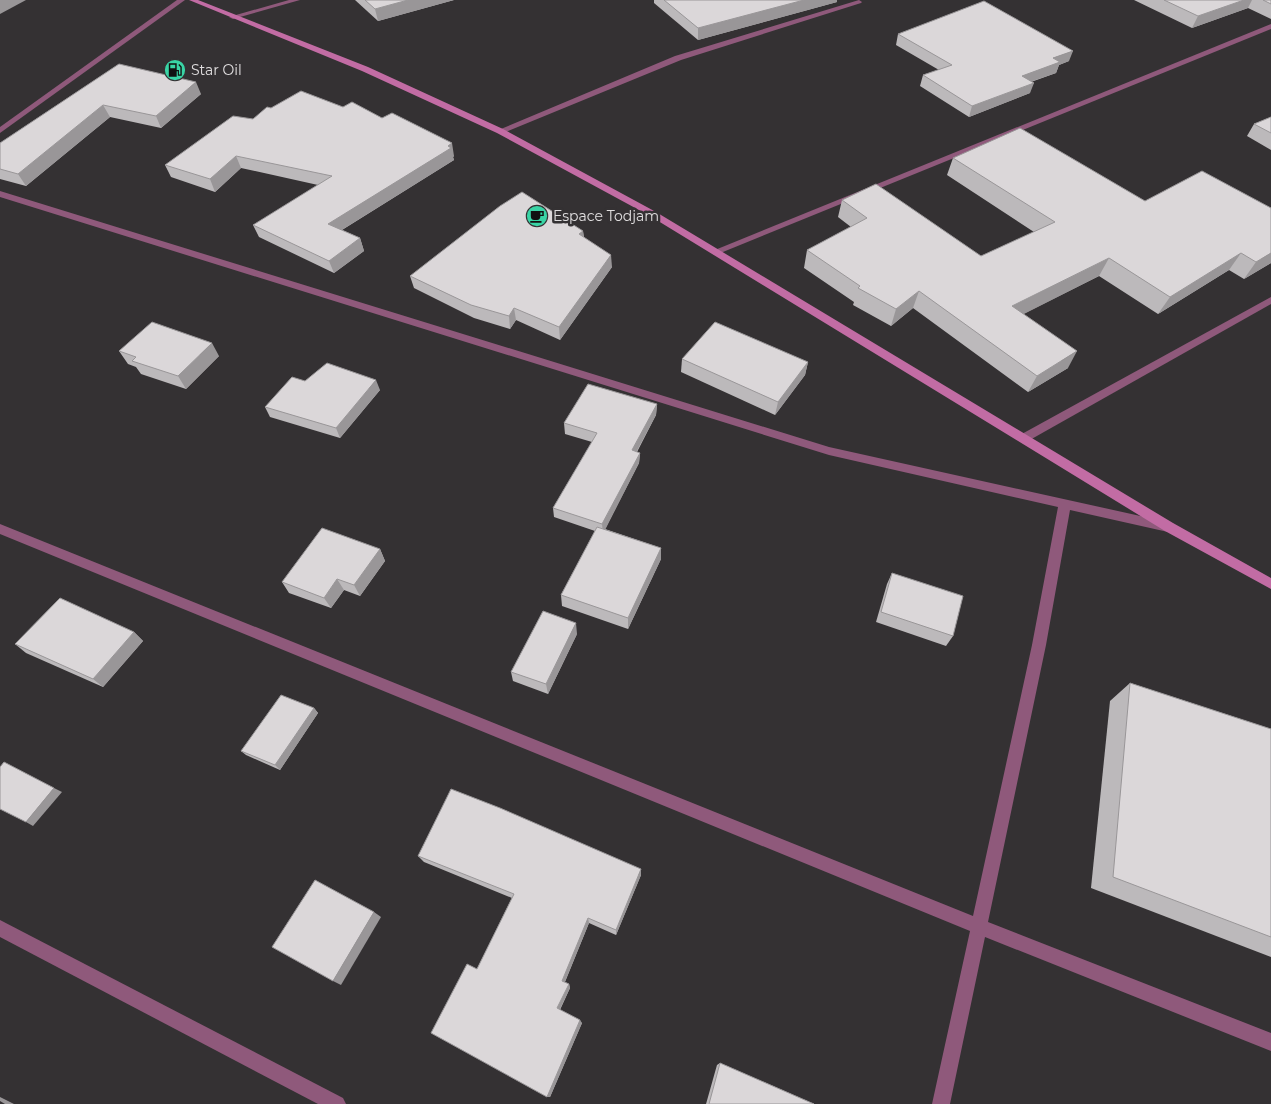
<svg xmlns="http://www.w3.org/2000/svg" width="1271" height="1104" viewBox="0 0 1271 1104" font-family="Montserrat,sans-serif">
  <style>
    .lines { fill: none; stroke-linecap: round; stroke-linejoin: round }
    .minor { fill: #8f597b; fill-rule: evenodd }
    .secondary { fill: #c26ca4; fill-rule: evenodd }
    .wall { fill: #bcb9bb }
    .shaded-wall { fill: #999698 }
    .building { fill: #dbd7d9; stroke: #999698 }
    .labels { text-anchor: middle; stroke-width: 5; stroke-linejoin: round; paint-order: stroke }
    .far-poi-label { font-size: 14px; fill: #e0dedf; stroke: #343133; text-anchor: start }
  </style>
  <rect width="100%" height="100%" fill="#343133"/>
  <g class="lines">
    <!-- minor -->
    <g class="minor">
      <path d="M177,0H185L0,133V127Z"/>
      <path d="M289,0H300L233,19L229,17Z"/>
      <path d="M859,0L862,2L861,3L681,60L503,133L496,131L675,56Z"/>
      <path d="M1271,24V29L718,254L715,255L710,252Z"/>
      <path d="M0,191L829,447L1172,523L1174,527L1172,531L1168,532L1070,510L1046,645L988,922L1271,1033V1051L985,937L950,1104H932L970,931L0,534V524L973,916L1032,645L1058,507L829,455L0,197Z"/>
      <path d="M1271,297V304L1028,441H1020L1018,438L1020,435Z"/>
      <path d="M0,920L343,1098L346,1104H318L0,937Z"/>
    </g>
    <!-- secondary -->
    <path class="secondary" d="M189,0H198L368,67L503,129L656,212L1173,523L1271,578V589L1165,531L650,216L497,133L362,71Z"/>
  </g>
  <!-- wall -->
  <g class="wall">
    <path d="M355,0H454L378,21Z"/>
    <path d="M654,0H837V2L698,40L654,3Z"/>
    <path d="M1134,0H1271V19L1248,8L1192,28Z"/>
    <path d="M898,34L1069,61L1059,65L1056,73L1031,82L1030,93L969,117L920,86L923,75L939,70L896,45Z"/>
    <path d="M119,64L201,94L161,128L110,117L26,186L0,179V143Z"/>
    <path d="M343,107L454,156L453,157L454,160L342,230L360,238L364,251L334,273L259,237L253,225L318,185L241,168L215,192L171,177L165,165L253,119L271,108Z"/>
    <path d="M1271,117V150L1247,136L1254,124Z"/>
    <path d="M953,158L1145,201L1271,263L1244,279L1229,270L1158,314L1099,276L1023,314L1068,368L1028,392L913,308L891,326L853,305L854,302L804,268L807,250L851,227L838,217L842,200L981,256L1034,232L947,175Z"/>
    <path d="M583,231L584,237L612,267L560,340L516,320L510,329L474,318L414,288L410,276Z"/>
    <path d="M119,351L219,356L186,389L141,374L136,367L128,364Z"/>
    <path d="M682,359L808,362L805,375L775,415L681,372Z"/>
    <path d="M305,381L380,390L340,438L270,417L265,407Z"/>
    <path d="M657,404L656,415L637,452L640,453L639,463L605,529L661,548V559L628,629L562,606L561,595L595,531L554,517L553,508L592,442L565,434L564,423Z"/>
    <path d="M380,549L385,561L360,596L344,590L331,608L289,593L282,582Z"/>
    <path d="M892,573L953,636L946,646L876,622L887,584Z"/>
    <path d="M134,632L143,641L103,687L26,653L15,644Z"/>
    <path d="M577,634L548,694L513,681L511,672Z"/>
    <path d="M1130,683L1271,729V957L1091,888L1110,701Z"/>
    <path d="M314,708L318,713L280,770L246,755L241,751Z"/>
    <path d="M418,856L641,875L616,935L589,923L565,982L569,984L570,988L560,1010L582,1023L550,1097L477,969L512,898L424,862Z"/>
    <path d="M720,1063L814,1104H706L717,1065Z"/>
  </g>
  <!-- shaded-wall -->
  <g class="shaded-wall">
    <path d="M0,0H26L0,14Z"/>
    <path d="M408,0H454L378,21L375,9Z"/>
    <path d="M804,0H837V2L698,40V28Z"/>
    <path d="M1244,0H1252L1248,8L1192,28L1198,16Z"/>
    <path d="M1073,51L1069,61L1059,65L1056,73L1018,86L1022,76L1053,58Z"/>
    <path d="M196,82L201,94L161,128L156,116Z"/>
    <path d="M1034,83L1030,93L969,117L972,106Z"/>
    <path d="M103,105L110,117L26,186L18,174Z"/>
    <path d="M452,143L454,156L453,157L454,160L332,236L328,224Z"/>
    <path d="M236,156L241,168L215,192L210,179Z"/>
    <path d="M583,231L584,243L579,234Z"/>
    <path d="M360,238L364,251L334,273L329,261Z"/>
    <path d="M1241,253L1229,270L1158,314L1170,297Z"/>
    <path d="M1271,253V263L1244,279L1256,262Z"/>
    <path d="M611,255L612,267L560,340L559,327Z"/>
    <path d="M1109,258L1099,276L1004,324L1012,306Z"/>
    <path d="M919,291L913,308L891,326L896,309Z"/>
    <path d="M514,308L516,320L510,329L509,316Z"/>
    <path d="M212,343L219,356L186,389L178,376Z"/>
    <path d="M1077,351L1068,368L1028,392L1037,376Z"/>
    <path d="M808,362L805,375L775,415L778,402Z"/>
    <path d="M376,380L380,390L340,438L336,428Z"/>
    <path d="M657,404L656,415L632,460V450Z"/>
    <path d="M640,453L639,463L603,534L602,524Z"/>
    <path d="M661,548V559L628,629V618Z"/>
    <path d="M380,549L385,561L360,596L354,585Z"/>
    <path d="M337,579L344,590L331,608L324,598Z"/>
    <path d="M576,623L577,634L548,694L546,684Z"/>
    <path d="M134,632L143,641L103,687L93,679Z"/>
    <path d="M314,708L318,713L280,770L275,765Z"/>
    <path d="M54,788L62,792L33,826L26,822Z"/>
    <path d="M641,869V875L616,935V930Z"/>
    <path d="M374,912L381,917L341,985L333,981Z"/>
    <path d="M588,918L589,923L564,984L562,981Z"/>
    <path d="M569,984L570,988L559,1011L557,1008Z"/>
    <path d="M580,1020L582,1023L550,1097H547Z"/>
    <path d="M0,1097L14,1104H5L0,1101Z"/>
  </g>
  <!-- building -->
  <g class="building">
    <path d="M365,0H408L375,9Z"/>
    <path d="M664,0H804L698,28Z"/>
    <path d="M1164,0H1244L1198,16Z"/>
    <path d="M1263,0H1271V4Z"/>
    <path d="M984,1L1073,51L1053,58L1060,62L1022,76L1034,83L972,106L923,75L952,65L898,34Z"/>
    <path d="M119,64L196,82L156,116L103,105L18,174L0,169V143Z"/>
    <path d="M301,91L343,107L352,102L382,118L392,113L452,143L448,146L451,148L328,224L360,238L329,261L253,225L332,176L236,156L210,179L165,165L233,116L253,119L267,107L271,108Z"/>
    <path d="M1271,117V133L1254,124Z"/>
    <path d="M1020,128L1145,201L1202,171L1271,208V253L1256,262L1241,253L1170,297L1109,258L1012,306L1077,351L1037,376L919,291L896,309L858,288L860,286L807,250L867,218L842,200L876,184L981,256L1055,222L953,158Z"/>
    <path d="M522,192L583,231L579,234L611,255L559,327L514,308L509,316L471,305L410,276L500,206Z"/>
    <path d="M152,322L212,343L178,376L132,361L136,357L119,351Z"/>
    <path d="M715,322L808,362L778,402L682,359Z"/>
    <path d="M327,363L376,380L336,428L265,407L292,377L305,381Z"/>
    <path d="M588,384L657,404L632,450L640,453L602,524L553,508L597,433L564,423Z"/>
    <path d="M597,527L661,548L628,618L561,595Z"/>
    <path d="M322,528L380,549L354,585L337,579L324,598L282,582Z"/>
    <path d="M892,573L963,596L953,636L881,612Z"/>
    <path d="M60,598L134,632L93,679L15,644Z"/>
    <path d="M543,611L576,623L546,684L511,672Z"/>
    <path d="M1130,683L1271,729V937L1113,877Z"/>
    <path d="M281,695L314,708L275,765L241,751Z"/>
    <path d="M4,762L54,788L26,822L0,809V767Z"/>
    <path d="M451,789L500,808L641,869L616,930L588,918L562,981L569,984L557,1008L580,1020L547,1097L431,1033L467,964L477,969L514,894L418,856Z"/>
    <path d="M315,880L374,912L333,981L272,947Z"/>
    <path d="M720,1063L814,1104H709Z"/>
  </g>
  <!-- icons -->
  <defs>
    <g id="fuel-disc" transform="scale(1.125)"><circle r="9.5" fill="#39d4a5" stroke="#343133"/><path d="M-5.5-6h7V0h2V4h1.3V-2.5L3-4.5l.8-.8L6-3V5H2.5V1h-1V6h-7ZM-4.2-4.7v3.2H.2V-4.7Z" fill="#111"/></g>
    <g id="cafe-disc" transform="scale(1.125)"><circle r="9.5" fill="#39d4a5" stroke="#343133"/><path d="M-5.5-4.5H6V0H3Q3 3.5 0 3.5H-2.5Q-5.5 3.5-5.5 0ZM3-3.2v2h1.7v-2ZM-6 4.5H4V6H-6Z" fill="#111"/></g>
  </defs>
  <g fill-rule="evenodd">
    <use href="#fuel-disc" x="175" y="70"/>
    <use href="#cafe-disc" x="537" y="216"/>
  </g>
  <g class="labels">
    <!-- far-poi labels -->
    <g class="far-poi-label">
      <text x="191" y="75">Star Oil</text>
      <text x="553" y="221">Espace Todjam</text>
    </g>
  </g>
</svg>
